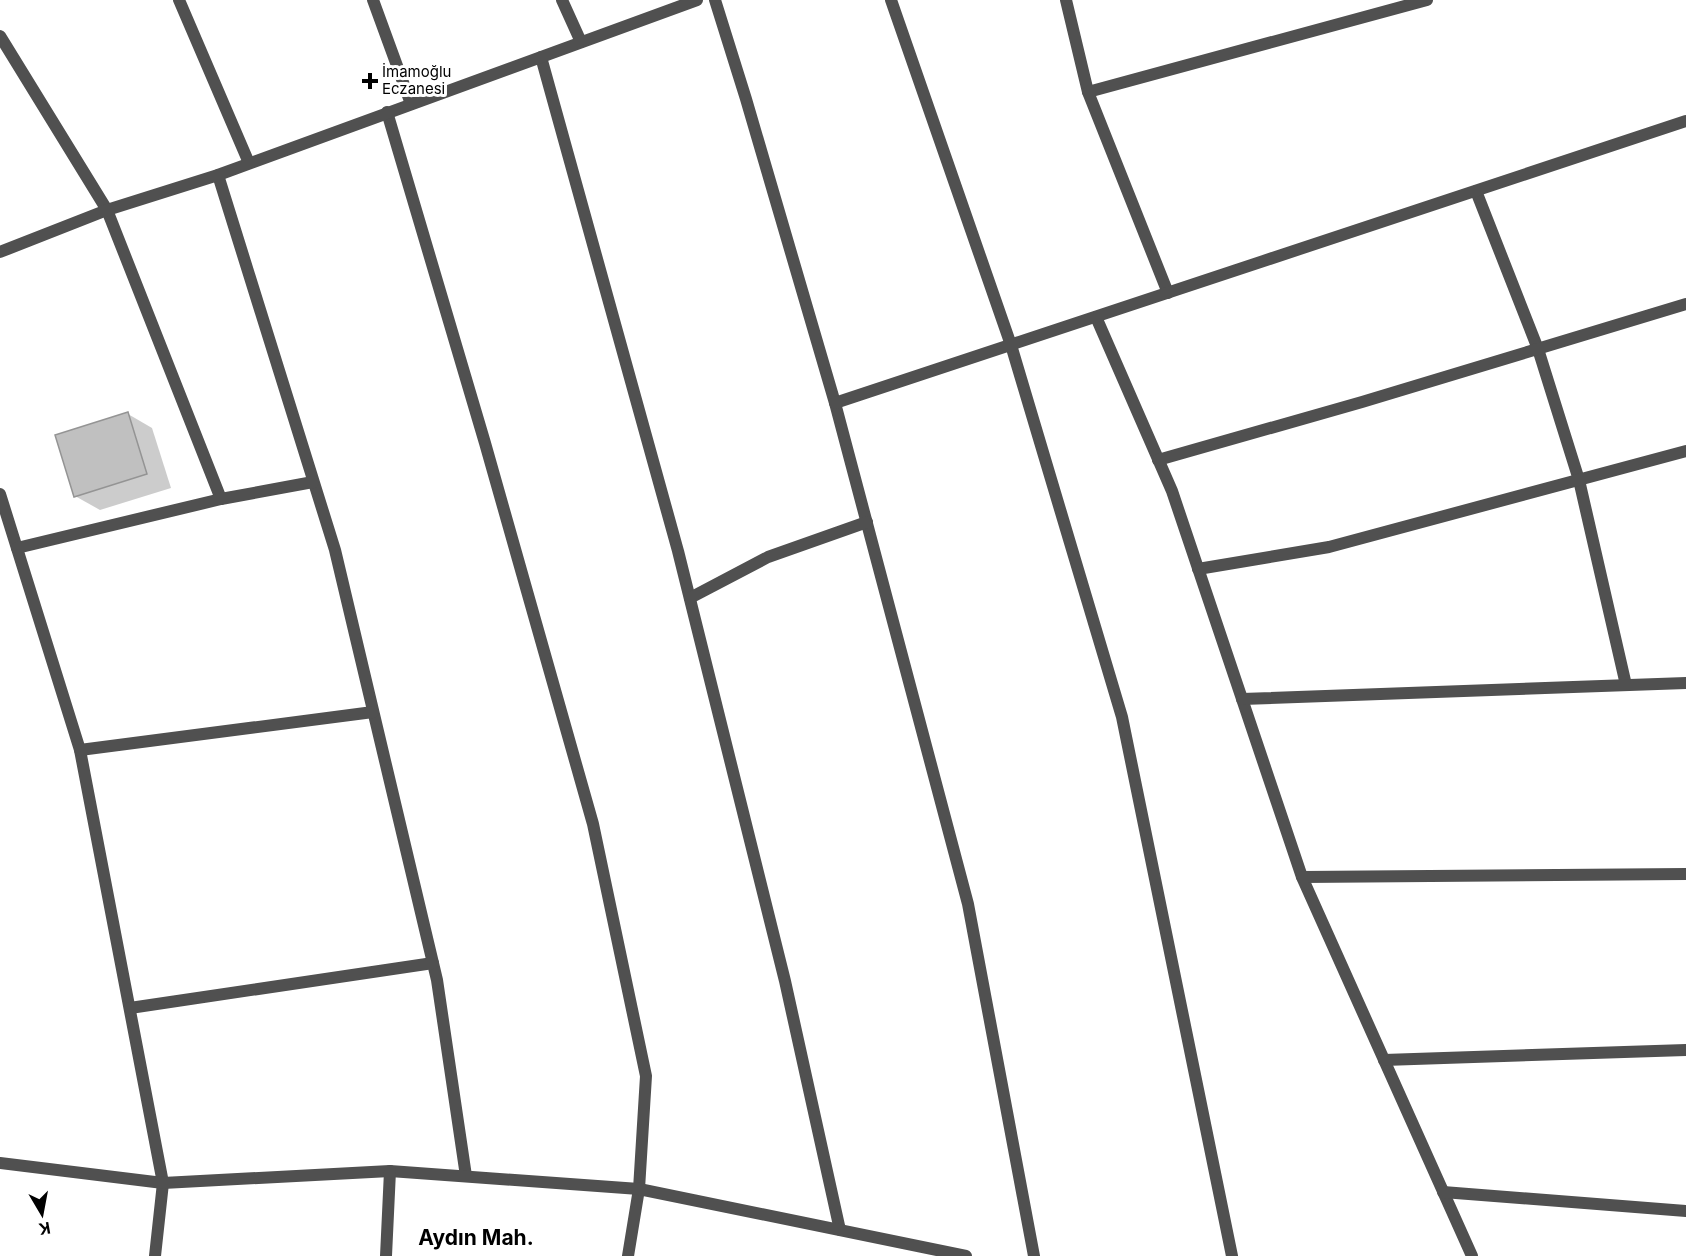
<svg xmlns="http://www.w3.org/2000/svg" width="1686" height="1256" viewBox="0 0 1686 1256" font-family="Inter,sans-serif">
  <style>
    .shadow { fill: #0003 }
    .building { fill: #c0c0c0; stroke: #949494; stroke-width: 1.5 }
    .lines { fill: none; stroke-linecap: round; stroke-linejoin: round }
    .minor { stroke: #505050; stroke-width: 12 }
    .tertiary { stroke: #505050; stroke-width: 12 }
    .poi-dot { fill: #000; stroke: #fff; stroke-width: 2 }
    .labels { text-anchor: middle; stroke-width: 6; stroke-linejoin: round; paint-order: stroke }
    .poi-label { font-size: 15px; fill: #000; stroke: #fff; text-anchor: start }
    .district-label { font-size: 21px; font-weight: bold; fill: #000; stroke: #fff }
  </style>
  <rect width="100%" height="100%" fill="#fff"/>
  <!-- shadow -->
  <path class="shadow" d="M128,414L152,428L171,488L100,510L75,496Z"/>
  <!-- building -->
  <path class="building" d="M128,412L147,474L74,497L55,435Z"/>
  <g class="lines">
    <!-- minor -->
    <g class="minor">
      <path d="M179,0L249,163"/>
      <path d="M373,0L411,104"/>
      <path d="M562,0L581,42"/>
      <path d="M715,0L746,99L835,403L968,904L1034,1256"/>
      <path d="M891,0L1011,345L1122,717L1232,1256"/>
      <path d="M1066,0L1088,92L1168,293"/>
      <path d="M0,36L107,210L221,499"/>
      <path d="M541,57L678,551L785,981L840,1230"/>
      <path d="M1088,92L1427,0"/>
      <path d="M387,112L485,443L593,824L646,1076L639,1189L628,1256"/>
      <path d="M218,175L335,550L437,980L466,1176"/>
      <path d="M1476,191L1538,349L1579,480L1626,685"/>
      <path d="M1096,317L1172,491L1302,877L1472,1256"/>
      <path d="M835,403L1686,121"/>
      <path d="M1158,460L1362,402L1686,304"/>
      <path d="M0,494L80,750L163,1183L155,1256"/>
      <path d="M17,548L221,499L313,482"/>
      <path d="M1198,569L1329,547L1686,451"/>
      <path d="M690,598L768,557L867,522"/>
      <path d="M1242,699L1686,683"/>
      <path d="M80,750L373,712"/>
      <path d="M1302,877L1686,874"/>
      <path d="M130,1008L433,963"/>
      <path d="M1384,1060L1686,1050"/>
      <path d="M0,1163L163,1183L390,1171L639,1189L966,1256"/>
      <path d="M1443,1192L1686,1211"/>
      <path d="M386,1256L390,1171"/>
    </g>
    <!-- tertiary -->
    <path class="tertiary" d="M0,252L107,210L218,175L697,0"/>
  </g>
  <!-- markers -->
  <path class="poi-dot" d="M367 72h6v6h6v6h-6v6h-6v-6h-6v-6h6z"/>
  <g class="labels">
    <!-- poi labels -->
    <g class="poi-label">
      <text x="382" y="77">İmamoğlu<tspan x="382" dy="17">Eczanesi</tspan></text>
    </g>
    <!-- district labels -->
    <g class="district-label">
      <text x="476" y="1245">Aydın Mah.</text>
    </g>
  </g>
  <!-- north arrow -->
  <g transform="translate(42 1214) rotate(170)" stroke="#ffffff" stroke-width="4.5" paint-order="stroke">
  <path d="M0-4.5L10 22L0 15L-10 22Z" fill="#000000"/>
  <text y="-9" font-size="16" font-weight="bold" text-anchor="middle" fill="#000000">K</text>
  </g>
</svg>
